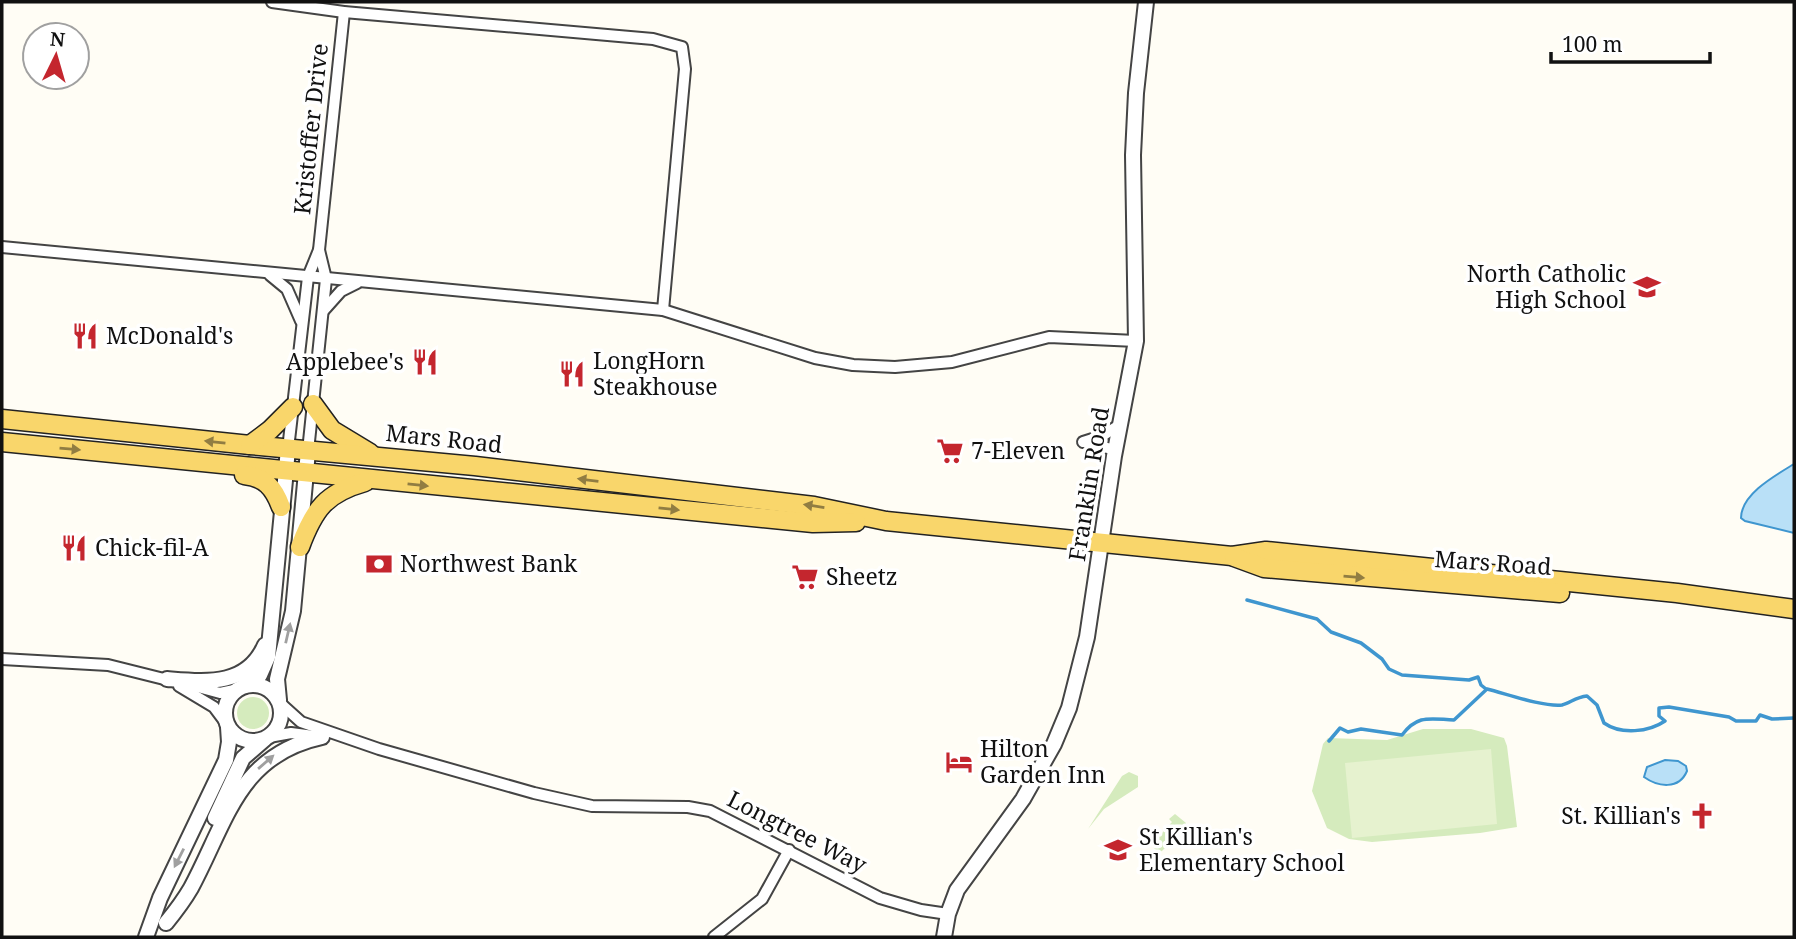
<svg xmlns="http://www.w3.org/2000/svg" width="1796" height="939" viewBox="0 0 1796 939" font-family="'Noto Serif',serif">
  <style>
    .green { fill: #d5ebbd }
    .pitch { fill: #e6f2cf }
    .water { fill: #b9e0f7; stroke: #3f96cf; stroke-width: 2 }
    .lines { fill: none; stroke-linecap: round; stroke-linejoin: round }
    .stream { stroke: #3f96cf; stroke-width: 3.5 }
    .minor-casing { stroke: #444; stroke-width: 14 }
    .tertiary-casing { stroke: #444; stroke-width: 18 }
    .primary-casing { stroke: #222; stroke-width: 21 }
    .minor { stroke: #fff; stroke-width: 10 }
    .tertiary { stroke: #fff; stroke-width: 14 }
    .primary { stroke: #f9d66b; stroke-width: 18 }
    .oneway { fill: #917d42 }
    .oneway2 { fill: #a0a0a0 }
    .labels { text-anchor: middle; stroke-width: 7; stroke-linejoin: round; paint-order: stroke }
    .street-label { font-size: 23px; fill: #111; stroke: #fff }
    .poi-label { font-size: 23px; fill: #111; stroke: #fff; text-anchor: start }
  </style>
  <rect width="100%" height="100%" fill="#fffdf5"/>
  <!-- green -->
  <g class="green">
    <circle cx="253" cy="713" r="16"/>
    <path d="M1423,729H1471L1504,738L1507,746L1517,827L1480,833L1372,842L1349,839L1327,828L1312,791L1323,744L1328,738L1387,740Z"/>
    <path d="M1129,772L1138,776V787L1104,809L1088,829L1122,776Z"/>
    <path d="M1175,814L1186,823V826L1162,851L1158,852L1151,845L1172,822L1169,819Z"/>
  </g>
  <!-- pitch -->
  <path class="pitch" d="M1491,749L1497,824L1352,838L1345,763Z"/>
  <!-- water -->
  <g class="water">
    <path d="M1794,464V533L1745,521L1741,518C1741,494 1776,475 1794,464Z"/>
    <path d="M1665,760L1678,761L1686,766L1687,771C1679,790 1658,787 1644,777L1647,767Z"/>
  </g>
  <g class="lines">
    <!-- stream -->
    <g class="stream">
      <path d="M1247,600L1317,619L1331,632L1361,643L1382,659L1389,669L1402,675L1469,680L1478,677L1481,685L1486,689"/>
      <path d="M1329,741L1340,728L1348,732L1361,729L1402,735C1418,714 1430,719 1454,720L1487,689C1507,694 1543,707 1562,705C1570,703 1576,697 1587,696L1597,705L1604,723C1621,735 1649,732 1665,721L1659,716V708L1669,707L1729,717L1736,721H1756L1760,715L1772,719L1794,718"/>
    </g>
    <!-- minor casing -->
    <g class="minor-casing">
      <g id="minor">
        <path d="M272,2L344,12L653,39L682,47L685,69L663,310"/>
        <path d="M2,247L663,310L815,358L853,365L895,367L952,362L1049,337L1136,341"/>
        <path d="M270,275L287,289L301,321"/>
        <path d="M324,310L341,291L357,283"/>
        <path d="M1083,442L1102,436L1121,424"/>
        <path d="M1085,442L1115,450"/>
        <path d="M288,449L308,277L319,250L344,12"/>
        <path d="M308,451L326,279L319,250"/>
        <path d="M2,659L108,665L172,681"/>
        <path d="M187,684L220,693L239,689"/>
        <path d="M179,686L214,707L226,723"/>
        <path d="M281,704L301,722L379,749L534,793L592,806L688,807L710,811L880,898L921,910L948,914"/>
        <path d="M269,737L291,733L321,737"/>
        <path d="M714,937L762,899L789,850"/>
      </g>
    </g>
    <!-- tertiary casing -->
    <g class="tertiary-casing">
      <g id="tertiary">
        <path d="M167,679C206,682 247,687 265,645"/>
        <circle cx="253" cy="713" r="28"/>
        <path d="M244,686L260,675L268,657L288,449"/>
        <path d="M279,700L277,679L293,611L308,451"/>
        <path d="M215,818L243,758L265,739"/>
        <path d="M166,923C175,912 184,900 191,888C227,821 238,755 322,737"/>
        <path d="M146,937L160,898L226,760L229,742L228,727"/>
        <path d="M944,937L948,914L957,890L1023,799L1054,744L1069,708L1087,637L1114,456L1136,341L1133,155L1136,93L1146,2"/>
      </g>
    </g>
    <!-- primary casing -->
    <g class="primary-casing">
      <g id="primary">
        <path d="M313,404L332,430L370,453"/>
        <path d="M2,419L250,445L475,466L814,506L886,521L1232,556L1266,551L1677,593L1794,609"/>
        <path d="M2,442L813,523L856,522"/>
        <path d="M250,445L270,430L293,407"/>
        <path d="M244,475C265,477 274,488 281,507"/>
        <path d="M300,547C314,509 326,493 365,482"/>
        <path d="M1234,557L1264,568L1560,593"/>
      </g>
    </g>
    <!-- minor -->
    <use href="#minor" class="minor"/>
    <!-- tertiary -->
    <use href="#tertiary" class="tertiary"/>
    <!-- primary -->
    <use href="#primary" class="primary"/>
  </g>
  <!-- one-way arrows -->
  <defs><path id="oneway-solid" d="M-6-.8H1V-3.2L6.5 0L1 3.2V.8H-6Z" transform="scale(1.75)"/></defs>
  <g class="oneway">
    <use href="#oneway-solid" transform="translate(215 442) rotate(-174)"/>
    <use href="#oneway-solid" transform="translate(70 449) rotate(5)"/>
    <use href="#oneway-solid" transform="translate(588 480) rotate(-173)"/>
    <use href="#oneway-solid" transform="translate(418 485) rotate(6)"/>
    <use href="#oneway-solid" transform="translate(814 506) rotate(-171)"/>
    <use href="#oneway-solid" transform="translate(669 509) rotate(6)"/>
    <use href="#oneway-solid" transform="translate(1354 577) rotate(5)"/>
  </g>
  <g class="oneway2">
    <use href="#oneway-solid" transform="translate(288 633) rotate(-77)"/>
    <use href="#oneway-solid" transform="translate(266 762) rotate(-41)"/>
    <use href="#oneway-solid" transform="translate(179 858) rotate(117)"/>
  </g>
  <!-- icons -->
  <defs>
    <g id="school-bare" transform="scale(2.1)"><path d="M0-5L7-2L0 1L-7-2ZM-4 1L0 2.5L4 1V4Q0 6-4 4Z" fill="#c4262e" stroke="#fff" stroke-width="2.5" paint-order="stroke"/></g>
    <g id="restaurant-bare" transform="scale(2.1)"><path d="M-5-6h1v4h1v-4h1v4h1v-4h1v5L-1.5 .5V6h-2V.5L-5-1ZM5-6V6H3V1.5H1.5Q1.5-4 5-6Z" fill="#c4262e" stroke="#fff" stroke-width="2.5" paint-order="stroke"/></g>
    <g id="supermarket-bare" transform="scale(2.1)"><path d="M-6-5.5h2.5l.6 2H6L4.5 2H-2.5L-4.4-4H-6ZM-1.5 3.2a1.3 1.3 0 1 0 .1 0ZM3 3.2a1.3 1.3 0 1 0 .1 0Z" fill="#c4262e" stroke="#fff" stroke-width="2.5" paint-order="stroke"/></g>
    <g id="bank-bare" transform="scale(2.1)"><path d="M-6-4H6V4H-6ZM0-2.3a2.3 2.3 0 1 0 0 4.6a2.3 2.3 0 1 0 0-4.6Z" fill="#c4262e" stroke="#fff" stroke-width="2.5" paint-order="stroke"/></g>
    <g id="hotel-bare" transform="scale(2.1)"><path d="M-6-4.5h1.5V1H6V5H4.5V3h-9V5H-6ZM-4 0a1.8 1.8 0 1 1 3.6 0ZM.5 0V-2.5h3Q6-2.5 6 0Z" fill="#c4262e" stroke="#fff" stroke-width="2.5" paint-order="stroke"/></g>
    <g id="church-bare" transform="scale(2.1)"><path d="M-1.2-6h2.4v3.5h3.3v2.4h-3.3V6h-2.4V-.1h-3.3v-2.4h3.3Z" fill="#c4262e" stroke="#fff" stroke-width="2.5" paint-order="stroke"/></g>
  </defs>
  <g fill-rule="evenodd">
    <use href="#school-bare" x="1647" y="287"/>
    <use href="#restaurant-bare" x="85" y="336"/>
    <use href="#restaurant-bare" x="425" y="362"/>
    <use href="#restaurant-bare" x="572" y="374"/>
    <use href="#supermarket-bare" x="950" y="451"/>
    <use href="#restaurant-bare" x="74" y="548"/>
    <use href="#bank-bare" x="379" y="564"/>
    <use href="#supermarket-bare" x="805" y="577"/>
    <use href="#hotel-bare" x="959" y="762"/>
    <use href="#church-bare" x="1702" y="816"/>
    <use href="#school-bare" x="1118" y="850"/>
  </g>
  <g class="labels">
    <!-- street labels -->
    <g class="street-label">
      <text transform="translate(311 129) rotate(-84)" y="8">Kristoffer Drive</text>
      <text transform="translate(444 439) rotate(6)" y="8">Mars Road</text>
      <text transform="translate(1089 484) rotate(-81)" y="8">Franklin Road</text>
      <text transform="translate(1493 563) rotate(4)" y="8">Mars Road</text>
      <text transform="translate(797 832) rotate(27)" y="8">Longtree Way</text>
    </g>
    <!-- poi labels -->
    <g class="poi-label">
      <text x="1626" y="282" text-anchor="end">North Catholic<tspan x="1626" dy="26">High School</tspan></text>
      <text x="106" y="344">McDonald's</text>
      <text x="593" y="369">LongHorn<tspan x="593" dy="26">Steakhouse</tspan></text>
      <text x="404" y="370" text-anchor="end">Applebee's</text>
      <text x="971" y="459">7-Eleven</text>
      <text x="95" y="556">Chick-fil-A</text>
      <text x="400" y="572">Northwest Bank</text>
      <text x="826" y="585">Sheetz</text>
      <text x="980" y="757">Hilton<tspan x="980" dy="26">Garden Inn</tspan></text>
      <text x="1681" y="824" text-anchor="end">St. Killian's</text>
      <text x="1139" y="845">St Killian's<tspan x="1139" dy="26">Elementary School</tspan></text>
    </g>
  </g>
  <!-- border -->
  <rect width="1796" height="939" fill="none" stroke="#111111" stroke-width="7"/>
  <!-- north arrow -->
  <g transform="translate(56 56) rotate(5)"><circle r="33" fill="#ffffff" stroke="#a0a0a0" stroke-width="2"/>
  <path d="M0-5L12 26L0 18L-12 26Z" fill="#c4262e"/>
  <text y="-10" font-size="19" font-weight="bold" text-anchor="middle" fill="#111111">N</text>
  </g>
  <!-- scale -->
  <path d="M1551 52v10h159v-10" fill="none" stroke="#111111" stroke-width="3.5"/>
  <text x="1562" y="52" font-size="21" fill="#111111" stroke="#ffffff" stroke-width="5" paint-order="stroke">100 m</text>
</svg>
